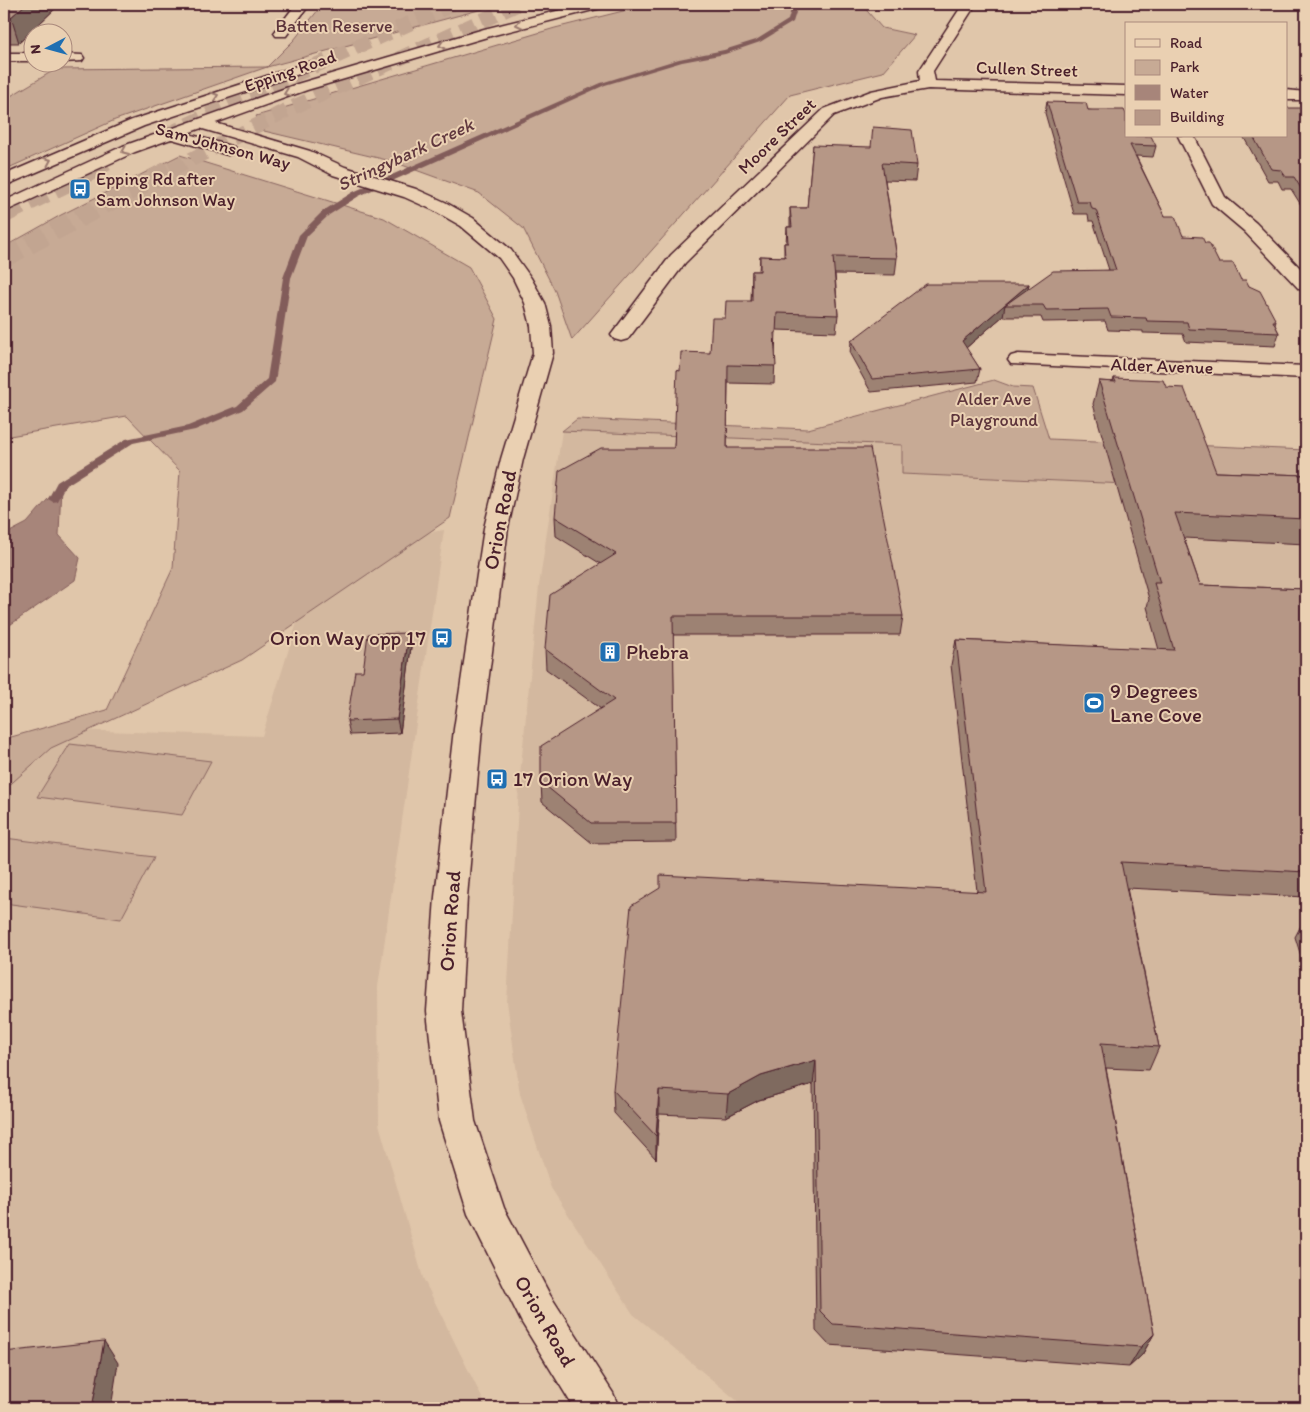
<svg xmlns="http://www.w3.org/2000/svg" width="1310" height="1412" viewBox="0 0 1310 1412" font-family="Itim,sans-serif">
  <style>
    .built { fill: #d3b89f }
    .green { fill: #c7aa95; stroke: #886460 }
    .water { fill: #a7857a; stroke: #825c5a }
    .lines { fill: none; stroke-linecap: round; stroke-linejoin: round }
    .stream { fill: #825c5a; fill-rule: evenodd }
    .highway-tunnel-far1 { stroke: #c2a591; stroke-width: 15; stroke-dasharray: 15 8; stroke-linecap: butt }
    .highway-tunnel { stroke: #c2a591; stroke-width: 19; stroke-dasharray: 19 9; stroke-linecap: butt }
    .street-casing { stroke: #4a1f2b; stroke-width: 3 }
    .primary-casing { stroke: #4a1f2b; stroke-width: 3 }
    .street { fill: #ead0b2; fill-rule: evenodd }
    .primary { fill: #ead0b2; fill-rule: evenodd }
    .wall { fill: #9d8273; stroke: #4a1f2b }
    .shaded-wall { fill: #7f6a5e; stroke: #4a1f2b }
    .building { fill: #b69786; stroke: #4a1f2b }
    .oneway { stroke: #9a786e }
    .labels { text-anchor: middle; stroke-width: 4; stroke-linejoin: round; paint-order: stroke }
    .far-park-label { font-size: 18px; fill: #5d343b; stroke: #ead0b2 }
    .far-street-label { font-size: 18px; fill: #4a1f2b; stroke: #ead0b2 }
    .far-poi-label { font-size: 18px; fill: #4a1f2b; stroke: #ead0b2; text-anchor: start }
    .far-water-label { font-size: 19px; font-style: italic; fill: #61383f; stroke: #ead0b2 }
    .street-label { font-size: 21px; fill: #4a1f2b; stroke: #ead0b2 }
    .poi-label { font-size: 21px; fill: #4a1f2b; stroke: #ead0b2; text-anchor: start }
  </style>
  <rect width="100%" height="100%" fill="#e0c6aa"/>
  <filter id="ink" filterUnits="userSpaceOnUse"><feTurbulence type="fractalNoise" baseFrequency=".02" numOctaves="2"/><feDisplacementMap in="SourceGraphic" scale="10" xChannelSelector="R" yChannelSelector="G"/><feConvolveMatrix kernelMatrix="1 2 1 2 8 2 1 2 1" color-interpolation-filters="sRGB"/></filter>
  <g filter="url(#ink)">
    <!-- built -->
    <g class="built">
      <path d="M562,431L902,445L903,474L1306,492V1408H746L633,1314L551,1188L520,1094L507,1002L519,786L539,586Z"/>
      <path d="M444,530L378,987L379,1124L423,1278L487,1408H4V759L38,729L262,736L319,551Z"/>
    </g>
    <!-- green -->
    <g class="green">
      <path d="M323,4H501L267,67L115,120L4,170V100L56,69L267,67L294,40Z"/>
      <path d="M651,4H861L882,28L915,35L883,72L790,95L572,340L555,291L523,228L479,193L391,161L264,131L256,116L555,28Z"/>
      <path d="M180,155L384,218L469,267L497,319L450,518L242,660L51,748L4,790V739L107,710L173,568L180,471L127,416L4,437V247L61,215Z"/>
      <path d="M994,380L1013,387L1033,388L1049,439L1306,450V492L902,474V445L562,431L577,419L808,429Z"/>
      <path d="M70,744L211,761L182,815L37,797Z"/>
      <path d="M5,838L154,857L121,919L4,903Z"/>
    </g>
    <!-- water -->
    <path class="water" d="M61,484L59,535L80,558L75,580L4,629V535L27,523Z"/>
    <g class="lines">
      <!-- stream -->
      <path class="stream" d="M790,4H796L798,6L793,22L760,42L725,54L682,62L605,85L359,196L329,215L307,236L291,278L275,382L243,410L195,430L133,443L65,486L57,501L53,502L48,499L57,482L126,439L188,426L237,406L267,379L283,278L299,235L323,211L353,192L601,83L679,59L724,50L756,40L788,20L792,6Z"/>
      <!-- highway-tunnel-far1 -->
      <g class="highway-tunnel-far1">
        <path d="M167,135L236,101L453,4"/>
        <path d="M94,170L110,162"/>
        <path d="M171,170L283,112L518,4"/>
      </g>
      <!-- highway-tunnel -->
      <g class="highway-tunnel">
        <path d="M4,214L97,168"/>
        <path d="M4,258L173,168"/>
      </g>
      <!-- street casing -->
      <g class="street-casing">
        <g id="street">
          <path d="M296,4H310L286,36H276L274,33Z"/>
          <path d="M963,4H976L933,71L935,81L1126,86V95L928,89L882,97L834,115L685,263L628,339L621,341L614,339L611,335L671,255L824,109L871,91L920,81L919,71Z"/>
          <rect x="4" y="53" width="28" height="8"/>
          <path d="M62,54L82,55L84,58L82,61L62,62Z"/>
          <path d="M1286,90L1306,92V100H1286Z"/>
          <path d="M202,119L310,151L345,167L416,189L445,202L473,218L511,250L531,278L545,303L551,326L553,353L523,459L508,528L482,729L467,897L461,1011L475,1121L504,1208L550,1295L613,1393L619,1408H574L522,1323L468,1214L439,1121L427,1011L435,897L454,729L484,528L501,459L533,353L531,326L525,303L513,278L499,258L461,226L433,210L404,197L333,175L298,157L196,127L194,124L196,121Z"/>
          <path d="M171,129L234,147L236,150L234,153L228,155L165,137L163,134L165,131Z"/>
          <path d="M1178,136H1194L1225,197L1256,223L1306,274V291L1299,289L1244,231L1212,204Z"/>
          <path d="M1018,354L1306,366V378L1011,364L1008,360L1011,356Z"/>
        </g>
      </g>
      <!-- primary casing -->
      <g class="primary-casing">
        <g id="primary">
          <path d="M585,4H607L605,7L494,35L307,90L135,152L4,212V201L123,146L297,84L484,29Z"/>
          <path d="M309,62L314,63L316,66L314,69L144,126L4,186V175L132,120Z"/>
        </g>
      </g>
      <!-- street -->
      <use href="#street" class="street"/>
      <!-- primary -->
      <use href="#primary" class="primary"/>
    </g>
    <!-- wall -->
    <g class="wall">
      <path d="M4,4H60L19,43H4Z"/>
      <path d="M1047,102L1088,110L1126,114L1156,146L1153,157L1136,156L1165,216L1183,236L1205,243L1219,263L1249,286L1276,321L1275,325L1279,333L1275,346L1186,342L1183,334L1143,333V331L1108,330L1105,321L1043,322L1041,317H1003V316L966,348L980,369L977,382L871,392L850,354L851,341L1029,284L1028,289L1109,270L1093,221H1089L1088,214H1074L1045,113Z"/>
      <path d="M1306,108V207L1305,205H1301L1291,189H1282L1278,181H1268L1243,136H1286Z"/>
      <path d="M813,145L917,165L915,181L885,180L897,258L895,275L835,274L838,315L836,332L776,330L774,384L728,383L727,448L903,616L900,635H673L676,842L592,843L542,802L541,782L601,709L546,669L545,649L601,564L556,536L555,517L674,448L680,371L710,353L725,318L751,301L752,271H759L760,256L784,257V243H786L787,227H790V208H807Z"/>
      <path d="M1114,378L1166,387L1216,472L1306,475V544L1184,538L1200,585L1306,589V897L1127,888L1159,1047L1149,1070L1106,1068L1154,1334L1142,1355L1129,1367L829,1345L816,1331L813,1084L759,1100L726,1117L659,1114L656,1159L614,1113L613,1090L977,891L951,665L956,640L1159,650L1147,607L1149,599L1093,404L1099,381L1113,382Z"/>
      <path d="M411,647L400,733L350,735L347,721L363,671Z"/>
      <path d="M1306,916V972L1295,937Z"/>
    </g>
    <!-- shaded-wall -->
    <g class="shaded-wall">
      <path d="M26,4H60L19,43L11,17Z"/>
      <path d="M1029,284L1026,296L1005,305L1003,316L959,354L962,341Z"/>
      <path d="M409,633L411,647L400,733L397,719Z"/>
      <path d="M816,1060L813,1084L759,1100L726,1117L728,1094L761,1076Z"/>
      <path d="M659,1090V1114L656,1159V1136Z"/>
      <path d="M1154,1334L1142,1355L1129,1367L1141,1347Z"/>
      <path d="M104,1341L118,1363L111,1408H92Z"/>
    </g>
    <!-- building -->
    <g class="building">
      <path d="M4,4H26L11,17H4Z"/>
      <path d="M1047,102L1086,103L1088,110H1124L1126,114V136H1151L1156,146L1130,145L1165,216H1175L1183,236L1202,237L1205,243H1209L1219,263H1233L1241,280H1246L1249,286L1260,291L1276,321H1273L1279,333L1189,329L1187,322L1147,321L1146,318L1111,317L1108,309L1046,310L1043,305H1005L1053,271L1116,270L1096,210L1092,209L1090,202H1077Z"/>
      <path d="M1286,108H1306V193H1304L1294,177H1286L1281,170L1271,169L1253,136H1286Z"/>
      <path d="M873,127L912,130L917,165L882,163L897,258L833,257L838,315L777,313L776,333H774L776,366L728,365L727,448H870L903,616H673L676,823H591L541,782V746L614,700L545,649L550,595L616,554L555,517L559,471L601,448H674L677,370L680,371L681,352L710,353L712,318H725L726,301H752V271H760V256L785,257L784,243H788L787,227H792L790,208H807L813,145L871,147Z"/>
      <path d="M926,284H1029L962,341L980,369L872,379L851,341Z"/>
      <path d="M1114,378L1163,380L1166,387L1184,388L1216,472L1306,475V519L1175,513L1200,585L1306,589V872L1121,862L1159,1047L1101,1043L1154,1334L1141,1347L833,1324L820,1311L816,1060L761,1076L728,1094L659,1090L656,1136L613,1090L631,906L660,888V875L986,892L956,640L1174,650L1154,583H1160L1099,381L1116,382Z"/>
      <path d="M409,633L397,719L347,721L355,671H363L368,634Z"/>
      <path d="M104,1341L92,1408H4V1352Z"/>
    </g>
    <!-- one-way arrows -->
    <defs><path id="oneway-chevron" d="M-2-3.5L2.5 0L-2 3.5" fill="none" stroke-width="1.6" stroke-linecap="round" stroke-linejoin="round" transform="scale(1.25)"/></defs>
    <g class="oneway">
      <use href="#oneway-chevron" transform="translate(519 24) rotate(166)"/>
      <use href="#oneway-chevron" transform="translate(442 45) rotate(164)"/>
      <use href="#oneway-chevron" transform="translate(287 93) rotate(160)"/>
      <use href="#oneway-chevron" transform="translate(215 96) rotate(-18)"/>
      <use href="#oneway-chevron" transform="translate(125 151) rotate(157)"/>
      <use href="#oneway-chevron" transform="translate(48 161) rotate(-24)"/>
    </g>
  </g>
  <!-- icons -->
  <defs>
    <g id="bus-square" transform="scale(1.125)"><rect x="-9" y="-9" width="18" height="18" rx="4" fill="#1f6fb2" stroke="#ead0b2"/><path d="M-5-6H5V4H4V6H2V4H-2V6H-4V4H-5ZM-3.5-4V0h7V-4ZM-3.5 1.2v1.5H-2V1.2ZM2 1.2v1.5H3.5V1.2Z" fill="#fff"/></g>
    <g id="building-square" transform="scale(1.125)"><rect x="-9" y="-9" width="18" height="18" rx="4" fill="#1f6fb2" stroke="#ead0b2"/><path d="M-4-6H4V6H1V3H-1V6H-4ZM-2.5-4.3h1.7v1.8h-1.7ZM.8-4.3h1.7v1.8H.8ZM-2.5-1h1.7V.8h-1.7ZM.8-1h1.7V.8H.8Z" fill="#fff"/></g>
    <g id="stadium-square" transform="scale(1.125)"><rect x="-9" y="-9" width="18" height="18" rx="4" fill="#1f6fb2" stroke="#ead0b2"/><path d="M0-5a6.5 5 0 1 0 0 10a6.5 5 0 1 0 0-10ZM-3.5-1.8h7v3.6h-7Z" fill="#fff"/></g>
  </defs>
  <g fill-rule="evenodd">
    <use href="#bus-square" x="80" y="189"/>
    <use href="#bus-square" x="442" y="638"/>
    <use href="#building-square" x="610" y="652"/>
    <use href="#stadium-square" x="1094" y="703"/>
    <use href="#bus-square" x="497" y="779"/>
  </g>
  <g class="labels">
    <!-- far-park labels -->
    <g class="far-park-label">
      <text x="334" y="32">Batten Reserve</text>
      <text x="994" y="405">Alder Ave<tspan x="994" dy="21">Playground</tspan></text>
    </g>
    <!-- far-street labels -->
    <g class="far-street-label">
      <text transform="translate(1027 69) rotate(2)" y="6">Cullen Street</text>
      <text transform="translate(290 71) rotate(-19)" y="6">Epping Road</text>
      <text transform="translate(777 136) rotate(-44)" y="6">Moore Street</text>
      <text transform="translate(223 146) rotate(15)" y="6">Sam Johnson Way</text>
      <text transform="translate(1162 366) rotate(2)" y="6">Alder Avenue</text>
    </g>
    <!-- far-poi labels -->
    <g class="far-poi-label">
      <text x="96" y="185">Epping Rd after<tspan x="96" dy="21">Sam Johnson Way</tspan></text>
    </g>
    <!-- far-water labels -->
    <g class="far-water-label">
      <text transform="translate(405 154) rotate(-25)" y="7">Stringybark Creek</text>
    </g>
    <!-- street labels -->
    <g class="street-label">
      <text transform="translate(500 520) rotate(-79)" y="7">Orion Road</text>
      <text transform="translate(450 921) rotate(-86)" y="7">Orion Road</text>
      <text transform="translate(545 1321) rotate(60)" y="7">Orion Road</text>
    </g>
    <!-- poi labels -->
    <g class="poi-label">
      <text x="426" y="645" text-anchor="end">Orion Way opp 17</text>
      <text x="626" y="659">Phebra</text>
      <text x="1110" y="698">9 Degrees<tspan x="1110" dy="24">Lane Cove</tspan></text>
      <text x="513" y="786">17 Orion Way</text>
    </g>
  </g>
  <!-- margin -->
  <rect width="1310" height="1412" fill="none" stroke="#ead0b2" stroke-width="20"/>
  <rect x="10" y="10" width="1290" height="1392" fill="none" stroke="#4a1f2b" stroke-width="2" filter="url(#ink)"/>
  <!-- legend -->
  <rect x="1125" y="22" width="162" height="115" fill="#ead0b2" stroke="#aa897c"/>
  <rect x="1135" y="39" width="25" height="8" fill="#ead0b2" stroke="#aa897c"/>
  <text x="1170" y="48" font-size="15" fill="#4a1f2b">Road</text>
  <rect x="1135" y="60" width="25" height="15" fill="#c7aa95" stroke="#aa897c"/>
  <text x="1170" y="72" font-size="15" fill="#4a1f2b">Park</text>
  <rect x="1135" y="85" width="25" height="15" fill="#a7857a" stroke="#aa897c"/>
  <text x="1170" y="98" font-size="15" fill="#4a1f2b">Water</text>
  <rect x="1135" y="110" width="25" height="15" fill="#b69786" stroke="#aa897c"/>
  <text x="1170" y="122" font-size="15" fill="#4a1f2b">Building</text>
  <!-- north arrow -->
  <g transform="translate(48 48) rotate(264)"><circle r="24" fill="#ead0b2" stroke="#aa897c"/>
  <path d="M0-4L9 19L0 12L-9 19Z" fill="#1f6fb2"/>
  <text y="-8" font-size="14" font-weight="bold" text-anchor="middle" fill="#4a1f2b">N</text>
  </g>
</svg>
